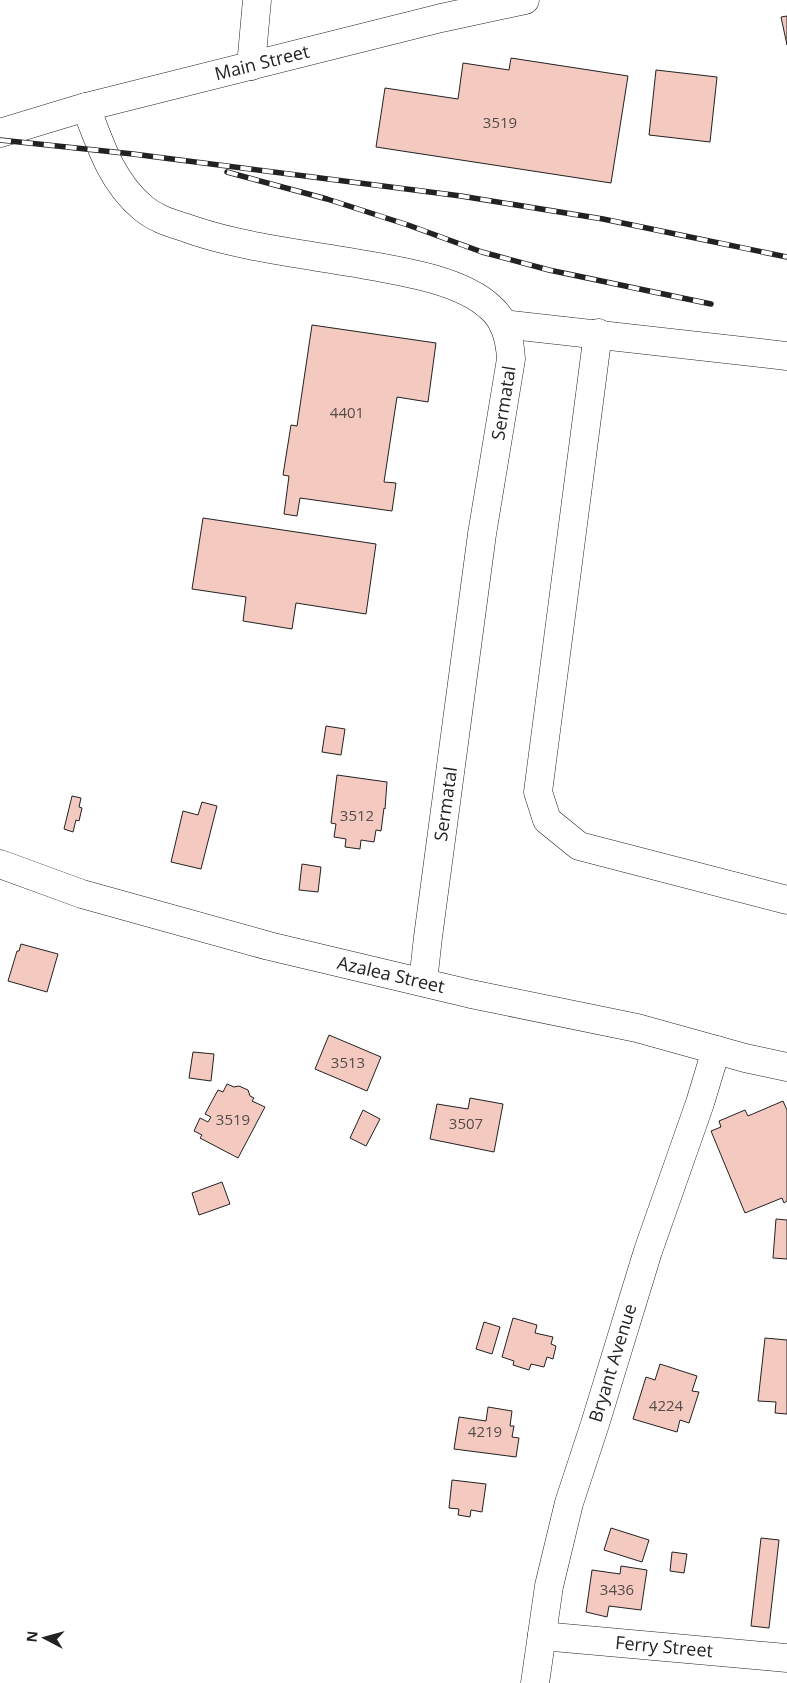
<svg xmlns="http://www.w3.org/2000/svg" width="787" height="1683" viewBox="0 0 787 1683" font-family="'Open Sans',sans-serif">
  <style>
    .building { fill: #f3c9c0; stroke: #222 }
    .lines { fill: none; stroke-linecap: round; stroke-linejoin: round }
    .minor-casing { stroke: #222; stroke-width: 29 }
    .major-casing { stroke: #222; stroke-width: 29 }
    .minor { stroke: #fff; stroke-width: 28 }
    .major { stroke: #fff; stroke-width: 28 }
    .rail-casing { stroke: #222; stroke-width: 5.5 }
    .rail { stroke: #fff; stroke-width: 4; stroke-dasharray: 11; stroke-linecap: butt }
    .labels { text-anchor: middle; stroke-width: 4; stroke-linejoin: round; paint-order: stroke }
    .number-label { font-size: 15px; fill: #564c4a }
    .street-label { font-size: 18px; fill: #222; stroke: #fff }
  </style>
  <rect width="100%" height="100%" fill="#fff"/>
  <!-- building -->
  <g class="building">
    <path d="M787,16V45L781,17Z"/>
    <path d="M511,58L628,76L611,183L376,147L385,88L458,99L463,63L509,70Z"/>
    <path d="M656,70L717,77L710,142L649,135Z"/>
    <path d="M312,325L436,343L428,402L397,397L384,482L396,483L392,511L300,498L297,516L284,514L289,476L283,475L291,425L297,426Z"/>
    <path d="M203,518L376,544L366,614L296,603L292,629L243,621L246,597L192,589Z"/>
    <path d="M326,726L345,729L341,755L322,752Z"/>
    <path d="M337,775L387,782L385,809L384,808L381,831L376,830L374,842L361,840L360,849L345,847L346,839L334,837L336,824L331,823Z"/>
    <path d="M72,796L81,798L79,807L82,808L79,821L76,820L73,832L64,829Z"/>
    <path d="M202,802L217,806L201,869L171,862L183,811L198,815Z"/>
    <path d="M302,864L321,867L318,892L299,890Z"/>
    <path d="M21,944L58,954L47,992L8,981L17,951H19Z"/>
    <path d="M329,1035L381,1057L367,1091L315,1069Z"/>
    <path d="M193,1052L214,1054L211,1081L189,1078Z"/>
    <path d="M227,1084L234,1087L239,1086L248,1090L250,1096L254,1098L252,1101L265,1107L238,1158L200,1138L202,1135L194,1131L200,1118L208,1122L211,1117L205,1114L218,1090L223,1092Z"/>
    <path d="M470,1098L503,1104L494,1152L430,1139L437,1104L468,1109Z"/>
    <path d="M783,1101L787,1110V1201L784,1203L782,1198L745,1213L711,1131L721,1127L719,1121L745,1110L748,1116Z"/>
    <path d="M363,1110L380,1119L366,1146L350,1138Z"/>
    <path d="M222,1182L230,1204L199,1215L192,1193Z"/>
    <path d="M776,1219L787,1220V1259L773,1258Z"/>
    <path d="M513,1318L537,1325L535,1333L553,1337L551,1344L556,1346L553,1359L547,1357L544,1367L531,1364L529,1370L513,1365L514,1361L502,1357Z"/>
    <path d="M484,1322L500,1327L492,1354L476,1349Z"/>
    <path d="M765,1338L787,1340V1414L775,1413L776,1402L758,1401Z"/>
    <path d="M660,1364L697,1376L692,1391L699,1392L689,1423L680,1420L677,1432L633,1419L646,1377L655,1380Z"/>
    <path d="M488,1407L512,1411L510,1426H514L512,1437L519,1438L516,1457L454,1449L459,1417L486,1421Z"/>
    <path d="M452,1480L486,1484L482,1512L471,1510L470,1517L458,1515L459,1509L449,1508Z"/>
    <path d="M611,1528L649,1540L642,1562L604,1550Z"/>
    <path d="M761,1538L779,1540L769,1628L751,1626Z"/>
    <path d="M672,1552L687,1554L684,1573L670,1571Z"/>
    <path d="M621,1566L647,1570L641,1610L609,1606L607,1617L586,1612L592,1570L620,1574Z"/>
  </g>
  <g class="lines">
    <!-- minor casing -->
    <g class="minor-casing">
      <g id="minor">
        <path d="M251,66L257,0"/>
        <path d="M86,107C100,145 112,182 143,208C157,220 175,224 192,230C242,247 303,254 355,263C395,270 461,279 491,308C506,321 510,340 511,359L482,534L428,937L423,982"/>
        <path d="M503,324L787,356"/>
        <path d="M598,333L538,792L547,820L579,846L787,900"/>
        <path d="M0,864L82,894L269,946L471,994L637,1028L745,1058L787,1067"/>
        <path d="M542,1636L787,1658"/>
        <path d="M535,1683L549,1586L569,1503L595,1424L648,1251L700,1103L716,1050"/>
      </g>
    </g>
    <!-- major casing -->
    <g class="major-casing">
      <path id="major" d="M0,133L86,107L441,18L525,0"/>
    </g>
    <!-- minor -->
    <use href="#minor" class="minor"/>
    <!-- major -->
    <use href="#major" class="major"/>
    <!-- rail casing -->
    <g class="rail-casing">
      <g id="rail">
        <path d="M0,140L133,154L461,196L603,219L787,257"/>
        <path d="M227,172L327,199L408,225L482,252L549,270L711,304"/>
      </g>
    </g>
    <!-- rail -->
    <use href="#rail" class="rail"/>
  </g>
  <g class="labels">
    <!-- number labels -->
    <g class="number-label">
      <text x="500" y="128">3519</text>
      <text x="347" y="418">4401</text>
      <text x="357" y="821">3512</text>
      <text x="348" y="1068">3513</text>
      <text x="233" y="1125">3519</text>
      <text x="466" y="1129">3507</text>
      <text x="666" y="1411">4224</text>
      <text x="485" y="1437">4219</text>
      <text x="617" y="1595">3436</text>
    </g>
    <!-- street labels -->
    <g class="street-label">
      <text transform="translate(262 63) rotate(-14)" y="6">Main Street</text>
      <text transform="translate(504 403) rotate(-81)" y="6">Sermatal</text>
      <text transform="translate(446 804) rotate(-82)" y="6">Sermatal</text>
      <text transform="translate(391 975) rotate(13)" y="6">Azalea Street</text>
      <text transform="translate(613 1363) rotate(-73)" y="6">Bryant Avenue</text>
      <text transform="translate(664 1647) rotate(5)" y="6">Ferry Street</text>
    </g>
  </g>
  <!-- north arrow -->
  <g transform="translate(45 1638) rotate(276)" stroke="#ffffff" stroke-width="4" paint-order="stroke">
  <path d="M0-4L9 19L0 12L-9 19Z" fill="#222222"/>
  <text y="-8" font-size="14" font-weight="bold" text-anchor="middle" fill="#222222">N</text>
  </g>
</svg>
